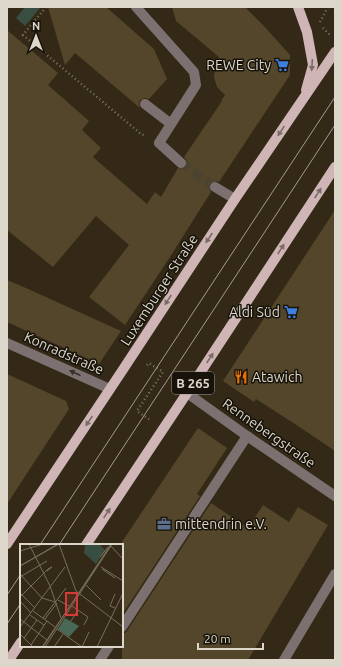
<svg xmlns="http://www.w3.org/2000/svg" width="342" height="667" viewBox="0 0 342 667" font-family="Ubuntu,sans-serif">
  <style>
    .green { fill: #394e42 }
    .building { fill: #54462a }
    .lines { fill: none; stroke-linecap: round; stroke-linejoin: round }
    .minor-tunnel { stroke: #4c4331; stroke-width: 10; stroke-dasharray: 10 5; stroke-linecap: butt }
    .path { stroke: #7e7666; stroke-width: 2.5; stroke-dasharray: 1 3; stroke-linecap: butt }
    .minor { stroke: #7c7070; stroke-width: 10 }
    .major { stroke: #cfb5b6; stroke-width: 10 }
    .tram { stroke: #a39b8d; stroke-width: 1 }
    .oneway { fill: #7c6c69 }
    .oneway2 { fill: #352f29 }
    .labels { text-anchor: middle; stroke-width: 3; stroke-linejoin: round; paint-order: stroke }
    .shield { fill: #17130a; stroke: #a29c91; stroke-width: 1 }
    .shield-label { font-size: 13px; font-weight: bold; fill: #ddd7cb }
    .poi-label { font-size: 14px; fill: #ddd7cb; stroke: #17130a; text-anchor: end }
    .street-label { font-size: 14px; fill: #ddd7cb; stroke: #17130a }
    .inset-road { fill: none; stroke: #776f5e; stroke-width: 1 }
    .view { fill: #d73a38; fill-opacity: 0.15; stroke: #d73a38; stroke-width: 2 }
    .inset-edge { fill: none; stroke: #ddd7cb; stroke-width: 2 }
  </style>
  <rect width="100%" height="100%" fill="#332916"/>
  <!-- green -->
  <path class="green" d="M25,7H41L25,26L16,18Z"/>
  <!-- building -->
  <g class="building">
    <path d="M48,7H106L154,49L167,79L149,99L145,98L140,100L139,104L140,108L75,53L65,65Z"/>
    <path d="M172,7H245L264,26L290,55V75L219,182L215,181L210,183L209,187L211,192L170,257L125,325L89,297L129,245L96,216L53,267L7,230V30L58,73L48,85L89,121L82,130L101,148L93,157L147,204L155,192L161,197L178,168L183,169L186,167L187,161L184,157L222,101H221L225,95L217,87L214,77L215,67L219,57L176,21Z"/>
    <path d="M335,210V451L295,424L256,399L254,402L223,381Z"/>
    <path d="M7,280L26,288L121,331L99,364L60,346L7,322Z"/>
    <path d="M7,374L66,401L69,409L7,504Z"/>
    <path d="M198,428L227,448L197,494L200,496L122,615V542Z"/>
    <path d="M211,503L248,528L263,505L289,522L298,507L328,525L248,660H122V633H125L127,631Z"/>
  </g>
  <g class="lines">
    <!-- minor-tunnel -->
    <path class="minor-tunnel" d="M181,163L215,187"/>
    <!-- path -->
    <g class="path">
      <path d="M46,7L23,35L141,134L146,136"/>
      <path d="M320,22L328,7"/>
      <path d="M323,28L331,36"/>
      <path d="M147,365L149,363L163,372L137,411L150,420L151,419"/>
    </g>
    <!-- minor -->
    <g class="minor">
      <path d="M136,7L194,72L196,85L159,143L181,163"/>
      <path d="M145,104L171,124"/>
      <path d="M215,187L235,199"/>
      <path d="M7,343L110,389"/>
      <path d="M187,393L247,436L335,496"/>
      <path d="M122,627L247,436"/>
      <path d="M100,660L109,646"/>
      <path d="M284,660L335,574"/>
    </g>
    <!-- major -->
    <g class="major">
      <path d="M298,7L307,32L313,65L306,90"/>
      <path d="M7,544L124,368L235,199L335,52"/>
      <path d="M86,545L187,393L335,167"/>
      <path d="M9,660L21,642"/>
    </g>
    <!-- tram -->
    <g class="tram">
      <path d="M40,545L335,97"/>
      <path d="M59,545L335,125"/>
      <path d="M7,595L21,574"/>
      <path d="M7,624L21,603"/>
    </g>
  </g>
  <!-- one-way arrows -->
  <defs><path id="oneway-solid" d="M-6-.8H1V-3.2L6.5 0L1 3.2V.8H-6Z"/></defs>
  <g class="oneway">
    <use href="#oneway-solid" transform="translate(312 65) rotate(94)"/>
    <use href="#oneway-solid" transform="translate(281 131) rotate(124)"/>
    <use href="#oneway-solid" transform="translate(318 193) rotate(-57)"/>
    <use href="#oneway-solid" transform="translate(209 238) rotate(124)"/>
    <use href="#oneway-solid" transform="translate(281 249) rotate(-57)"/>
    <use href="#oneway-solid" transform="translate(168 300) rotate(123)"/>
    <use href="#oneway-solid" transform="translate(210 358) rotate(-57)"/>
    <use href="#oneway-solid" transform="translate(89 421) rotate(124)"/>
    <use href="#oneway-solid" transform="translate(107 513) rotate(-56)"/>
  </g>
  <use class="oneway2" href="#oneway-solid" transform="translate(75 373) rotate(-156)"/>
  <!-- icons -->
  <defs>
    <g id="supermarket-bare" transform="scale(1.08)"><path d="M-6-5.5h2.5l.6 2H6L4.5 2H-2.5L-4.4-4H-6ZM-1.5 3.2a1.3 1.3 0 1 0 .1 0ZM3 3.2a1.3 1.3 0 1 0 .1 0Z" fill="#3f7fe0" stroke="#17130a" stroke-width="2.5" paint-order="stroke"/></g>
    <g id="restaurant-bare" transform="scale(1.08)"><path d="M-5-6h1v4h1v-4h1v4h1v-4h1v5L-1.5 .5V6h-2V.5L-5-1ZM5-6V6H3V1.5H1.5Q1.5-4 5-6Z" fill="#e8710a" stroke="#17130a" stroke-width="2.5" paint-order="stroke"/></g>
    <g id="office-bare" transform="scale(1.08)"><path d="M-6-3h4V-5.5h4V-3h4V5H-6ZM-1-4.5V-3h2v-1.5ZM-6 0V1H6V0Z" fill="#5c6f8a" stroke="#17130a" stroke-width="2.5" paint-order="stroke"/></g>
  </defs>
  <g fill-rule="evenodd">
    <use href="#supermarket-bare" x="282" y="65"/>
    <use href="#supermarket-bare" x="291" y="312"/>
    <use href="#restaurant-bare" x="241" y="377"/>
    <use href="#office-bare" x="164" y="524"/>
  </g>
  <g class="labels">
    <!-- shield labels -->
    <rect class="shield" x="172" y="372" width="42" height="22" rx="3"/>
    <g class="shield-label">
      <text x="193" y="388">B 265</text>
    </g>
    <!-- poi labels -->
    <g class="poi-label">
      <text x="271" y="70">REWE City</text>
      <text x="280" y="317">Aldi Süd</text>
      <text x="252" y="382" text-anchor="start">Atawich</text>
      <text x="175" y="529" text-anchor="start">mittendrin e.V.</text>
    </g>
    <!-- street labels -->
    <g class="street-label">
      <text transform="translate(159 290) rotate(-57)" y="5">Luxemburger Straße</text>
      <text transform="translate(64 353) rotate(24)" y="5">Konradstraße</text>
      <text transform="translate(269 433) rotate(35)" y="5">Rennebergstraße</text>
    </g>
  </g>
  <!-- overview -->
  <g transform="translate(20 544)">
    <rect width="103" height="103" fill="#332916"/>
    <path d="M65,0H79L85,6L76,20L64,9Z" fill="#394e42"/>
    <path d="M45,74L59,82L49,93L38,85Z" fill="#496856"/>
    <path class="inset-road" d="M9,0L30,42L41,74M39,0L56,47L103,83M89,0L103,15M0,7L23,0M80,13L88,3M0,22L39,0M0,22L38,0M81,23L103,37M82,25L95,34M0,30L22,54L35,58M0,33L27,17M66,41L81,56M0,49L15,64M0,53L28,25L32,23L27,27M38,56L49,62M0,57L11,69M52,62L68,73L64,81M95,64L90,62L95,50M13,67L35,83M10,71L24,81M23,74L46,44M0,75L27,96M25,75L37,59M51,77L58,66M0,83L45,23M37,85L62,103M0,90L13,103M4,94L17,76M11,101L27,77M22,103L91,2M23,103L91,0M25,103L92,0M34,103L43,90M62,103L69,88M77,103L103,49"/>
    <path class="view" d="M46,49H57V71H46Z"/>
    <rect width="103" height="103" class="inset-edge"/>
  </g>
  <!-- border -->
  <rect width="342" height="667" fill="none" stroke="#ddd7cb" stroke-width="16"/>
  <!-- north arrow -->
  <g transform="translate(36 36)" stroke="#17130a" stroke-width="3" paint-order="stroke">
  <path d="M0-3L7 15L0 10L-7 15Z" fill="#ddd7cb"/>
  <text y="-6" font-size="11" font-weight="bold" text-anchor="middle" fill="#ddd7cb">N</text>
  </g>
  <!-- scale -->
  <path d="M198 643v6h65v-6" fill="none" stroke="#ddd7cb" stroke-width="2"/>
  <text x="204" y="643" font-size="12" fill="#ddd7cb" stroke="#17130a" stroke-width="3" paint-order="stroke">20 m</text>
</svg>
